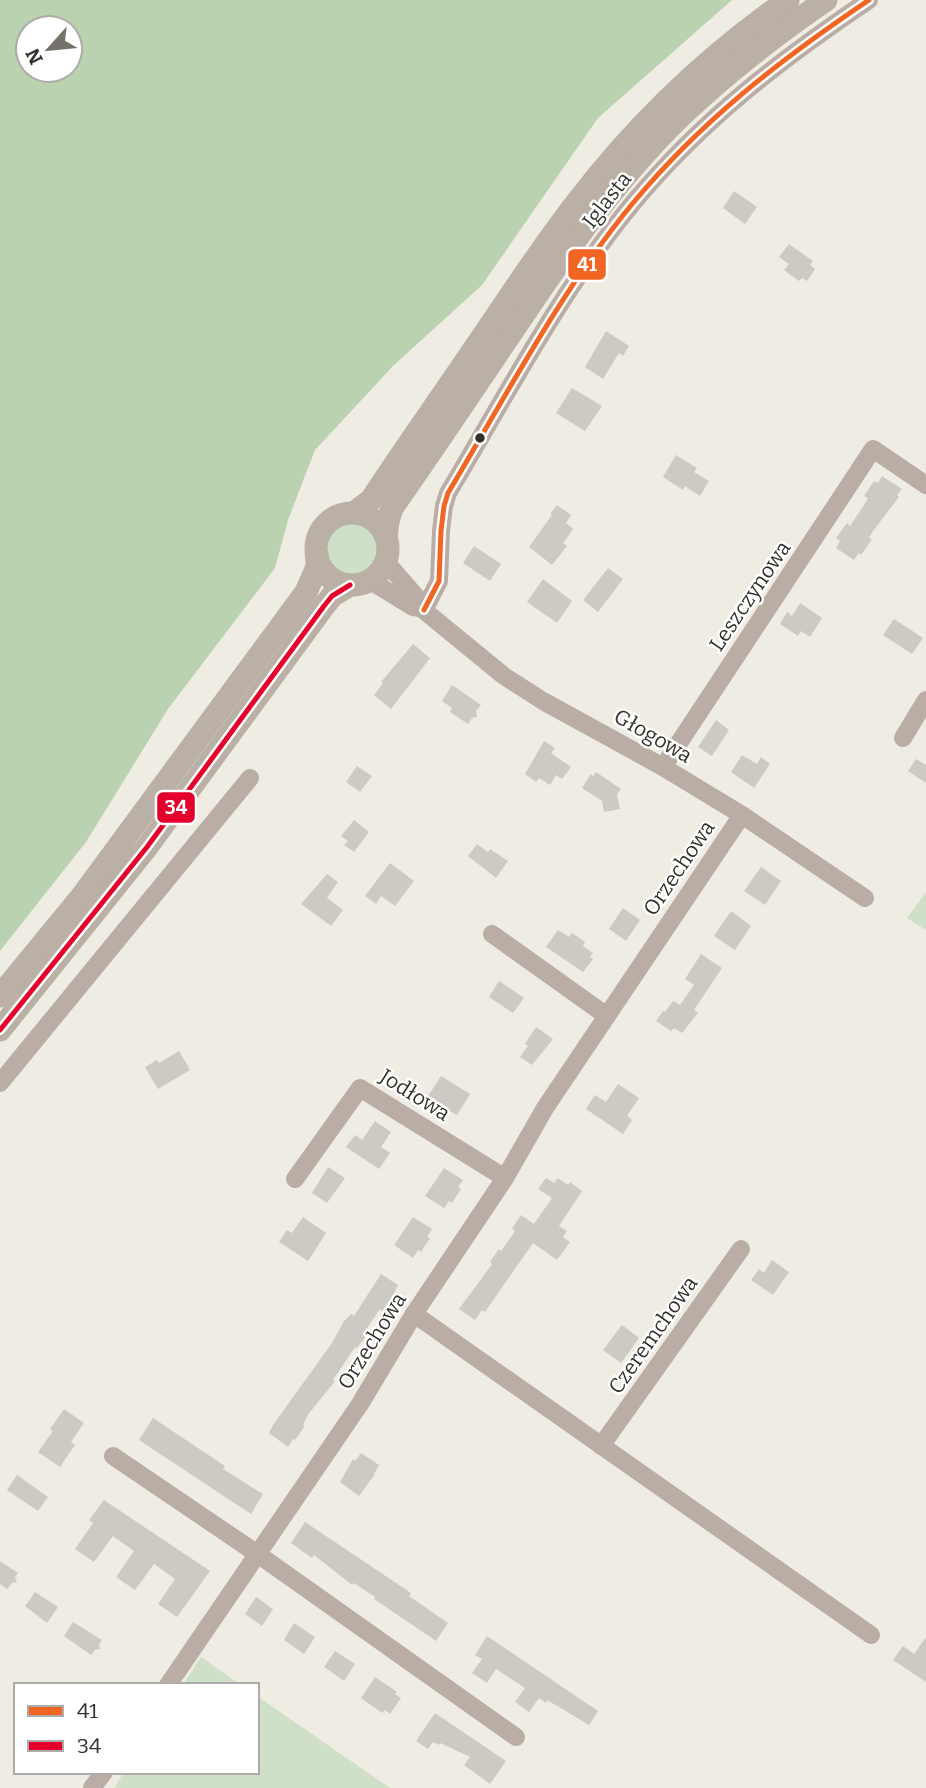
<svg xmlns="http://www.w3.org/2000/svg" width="926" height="1788" viewBox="0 0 926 1788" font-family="Bitter,serif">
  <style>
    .green { fill: #d0dfc8 }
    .forest { fill: #bad2b0; fill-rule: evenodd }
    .building { fill: #cdcac4 }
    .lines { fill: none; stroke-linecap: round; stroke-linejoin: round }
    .minor { stroke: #baada5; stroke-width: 18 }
    .major { stroke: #bab0a6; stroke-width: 23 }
    .bus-1-casing { stroke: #fff; stroke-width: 10 }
    .bus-2-casing { stroke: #fff; stroke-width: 10 }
    .bus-1 { stroke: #f26522; stroke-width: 5 }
    .bus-2 { stroke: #e4002b; stroke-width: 5 }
    .bus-dot { fill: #32302a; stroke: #fff; stroke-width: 2.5 }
    .labels { text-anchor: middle; stroke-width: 5; stroke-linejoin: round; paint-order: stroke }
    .street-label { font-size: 21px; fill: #32302a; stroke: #fff }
    .line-badge { stroke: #fff; stroke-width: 2.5 }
    .badge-label { font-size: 19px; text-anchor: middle; font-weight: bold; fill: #fff }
  </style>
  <rect width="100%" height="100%" fill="#efece3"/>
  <!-- green -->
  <g class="green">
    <circle cx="351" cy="549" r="26"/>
    <path d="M926,892V930L907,918Z"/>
    <path d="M201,1657L241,1685H183Z"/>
    <path d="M257,1696L390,1788H114L124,1772H257Z"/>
  </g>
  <!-- forest -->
  <path class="forest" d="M0,0H732L598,118L482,285L393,366L315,450L288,520L275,568L168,709L86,842L0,951ZM28,28H70V70H28Z"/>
  <!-- building -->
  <g class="building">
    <path d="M734,191L757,207L745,224L723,208Z"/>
    <path d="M789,244L813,261L810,265L815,269L807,281L802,278L799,281L784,270L789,264L779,257Z"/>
    <path d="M606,331L629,346L623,356L619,353L603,379L585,367Z"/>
    <path d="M572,388L602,406L585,431L556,413Z"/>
    <path d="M676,455L697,468L694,472L709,481L700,496L685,486L683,490L663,477Z"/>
    <path d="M882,476L902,489L897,495L899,497L873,531L869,538L872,539L861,555L859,553L854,560L836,548L840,541L836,538L847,523L850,526L864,505L868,498L864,496L874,481L878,483Z"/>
    <path d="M557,505L571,515L566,523L573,529L563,543L567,546L552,565L529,547L552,515L550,514Z"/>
    <path d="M474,546L501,564L490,581L463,563Z"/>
    <path d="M608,568L623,579L598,612L583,600Z"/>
    <path d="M543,579L572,601L557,623L527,602Z"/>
    <path d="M800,603L822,618L810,637L801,631L798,636L780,624L787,612L792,616Z"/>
    <path d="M894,619L923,638L912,654L883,635Z"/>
    <path d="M413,644L430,658L391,709L374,695L383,683L381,682Z"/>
    <path d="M452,685L481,705L476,711L477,717L472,718L468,724L450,712L452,708L442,701Z"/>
    <path d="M716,720L729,730L712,756L698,747Z"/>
    <path d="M544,741L555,748L551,753L571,767L562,779L556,775L550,785L539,778L536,782L525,774Z"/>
    <path d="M742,755L757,764L761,757L770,764L754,788L731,772Z"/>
    <path d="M916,759L926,765V783L908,771Z"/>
    <path d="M357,766L372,776L360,792L346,782Z"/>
    <path d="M596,772L621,789L617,794L620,809L604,812L602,801L582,788L591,774L593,776Z"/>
    <path d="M354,820L369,832L354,852L344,845L348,841L341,836Z"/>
    <path d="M477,844L488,852L490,849L508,861L496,878L468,856Z"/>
    <path d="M390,863L414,881L395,906L381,896L376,904L365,896Z"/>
    <path d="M761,867L781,881L765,905L744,891Z"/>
    <path d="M327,874L338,882L327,898L343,910L331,926L301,904Z"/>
    <path d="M623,908L640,920L626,941L609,929Z"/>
    <path d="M731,911L751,926L735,950L714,936Z"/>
    <path d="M558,930L569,937L572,933L585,942L583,946L593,953L590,957L593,959L583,972L546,947Z"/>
    <path d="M701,954L722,968L694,1010L698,1013L682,1033L674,1028L671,1031L656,1021L663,1011L665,1012L673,1001L680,1005L694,985L685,979Z"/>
    <path d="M499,981L524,998L513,1013L489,997Z"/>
    <path d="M536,1027L553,1039L532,1065L520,1057L528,1046L525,1044Z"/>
    <path d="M179,1051L190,1070L158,1089L145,1067L157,1060L159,1063Z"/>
    <path d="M441,1076L470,1094L457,1115L434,1103L435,1101L428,1096Z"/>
    <path d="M618,1084L639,1098L627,1116L632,1120L623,1134L586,1109L595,1095L606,1102Z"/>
    <path d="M375,1121L391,1132L381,1147L390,1153L379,1169L346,1147L355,1135L362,1140Z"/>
    <path d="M328,1167L345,1178L327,1203L312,1193Z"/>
    <path d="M444,1168L463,1180L458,1187L461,1189L452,1203L449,1201L444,1208L425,1196Z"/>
    <path d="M546,1178L554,1183L558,1178L568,1185L570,1182L582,1191L559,1226L567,1231L563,1237L570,1242L557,1260L533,1243L485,1312L482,1310L475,1320L459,1309L487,1271L492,1264L490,1262L499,1249L501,1251L515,1231L512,1229L521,1215L534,1224L552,1198L538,1189Z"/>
    <path d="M303,1217L326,1233L308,1261L279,1242L287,1230L292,1233Z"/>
    <path d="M413,1217L432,1229L427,1237L430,1238L421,1252L418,1250L413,1258L394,1245Z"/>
    <path d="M772,1260L789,1272L773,1295L751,1280L759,1269L764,1273Z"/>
    <path d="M381,1274L398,1285L391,1299L382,1311L380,1309L363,1334L366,1336L357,1348L355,1347L333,1380L335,1381L307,1416L303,1425L305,1426L295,1440L293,1439L288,1447L269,1433L273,1425L332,1343L344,1321L351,1314L354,1316Z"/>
    <path d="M622,1325L639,1338L621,1363L603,1350Z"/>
    <path d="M64,1409L84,1423L71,1442L75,1445L60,1467L38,1452L53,1431L50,1429Z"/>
    <path d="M153,1418L225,1466L223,1469L263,1494L251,1514L139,1440Z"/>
    <path d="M361,1453L379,1465L374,1474H375L359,1496L340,1482L353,1459L355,1461Z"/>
    <path d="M17,1475L48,1497L38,1511L7,1490Z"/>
    <path d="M104,1500L210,1571L177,1617L158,1604L175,1579L154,1564L135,1590L116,1577L134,1551L114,1537L113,1536L94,1562L75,1549L93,1523L89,1520Z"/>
    <path d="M305,1522L411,1593L409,1596L448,1623L436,1641L374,1599L375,1597L354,1583L352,1585L314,1555L312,1558L291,1543Z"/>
    <path d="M0,1561L18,1573L15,1577L17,1582L12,1583L7,1589L0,1584Z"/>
    <path d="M35,1592L58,1607L47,1623L25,1606Z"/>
    <path d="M256,1597L273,1609L262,1626L245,1614Z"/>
    <path d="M73,1622L102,1640L99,1644L100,1649L95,1650L91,1655L64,1636Z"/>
    <path d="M294,1623L315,1637L304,1654L284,1640Z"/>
    <path d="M487,1636L598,1711L589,1725L547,1700L546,1703L539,1698L529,1712L515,1702L525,1688L496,1669L487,1683L472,1673L482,1659L475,1655Z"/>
    <path d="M926,1637V1682L893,1660L903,1646L914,1654Z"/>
    <path d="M335,1651L355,1664L344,1681L324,1667Z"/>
    <path d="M375,1677L397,1692L395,1694L401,1698L390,1714L385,1710L382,1713L361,1698Z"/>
    <path d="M435,1713L506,1761L490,1784L464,1765L470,1757L440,1743L439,1745L433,1742L428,1749L416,1741Z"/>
  </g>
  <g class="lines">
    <!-- minor -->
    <g class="minor">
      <path d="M386,562L418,599L421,608L504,676L543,701L663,767L742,815L865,898"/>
      <path d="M369,580L413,607L421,608"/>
      <path d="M424,610L439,581L441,531L444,506L448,493C506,396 561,290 633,203C702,120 780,60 869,0"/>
      <path d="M903,738L926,700"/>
      <path d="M663,767L873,449L926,485"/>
      <path d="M492,934L607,1016"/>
      <path d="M0,1083L250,778"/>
      <path d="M295,1179L360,1088L505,1178"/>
      <path d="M414,1314L871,1635"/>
      <path d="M601,1446L741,1249"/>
      <path d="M113,1456L256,1553L516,1737"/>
      <path d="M168,1685L360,1404L414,1314L505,1178L545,1108L742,815"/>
      <path d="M92,1788L104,1772"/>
    </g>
    <!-- major -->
    <g class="major">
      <path d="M354,513L371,500C405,448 441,398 476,346C509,298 541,248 577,202C636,125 709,55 788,0"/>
      <circle cx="352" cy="549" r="36"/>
      <path d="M386,537L388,521L392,508C435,447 476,385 518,323C567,250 618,177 681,116C726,73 775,35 826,0"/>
      <path d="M0,996L82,896L306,592L317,567V555"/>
      <path d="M0,1030L147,847L324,606L332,596L350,585"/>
    </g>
    <!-- bus-1 casing -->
    <g class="bus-1-casing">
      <path id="bus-1" d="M424,610L439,581L441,531L444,506L448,493C506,396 561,290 633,203C702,120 780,60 869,0"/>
    </g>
    <!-- bus-2 casing -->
    <g class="bus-2-casing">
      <path id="bus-2" d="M0,1030L147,847L324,606L332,596L350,585"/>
    </g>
    <!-- bus-1 -->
    <use href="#bus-1" class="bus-1"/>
    <!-- bus-2 -->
    <use href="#bus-2" class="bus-2"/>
  </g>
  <!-- markers -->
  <circle class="bus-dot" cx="480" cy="438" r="6"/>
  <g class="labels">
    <!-- street labels -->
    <g class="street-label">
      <text transform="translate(607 200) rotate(-52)" y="7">Iglasta</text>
      <text transform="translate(750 596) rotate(-56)" y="7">Leszczynowa</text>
      <text transform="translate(653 736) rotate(30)" y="7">Głogowa</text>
      <text transform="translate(679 868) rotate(-56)" y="7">Orzechowa</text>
      <text transform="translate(415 1095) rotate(32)" y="7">Jodłowa</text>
      <text transform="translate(653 1335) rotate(-55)" y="7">Czeremchowa</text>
      <text transform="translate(372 1341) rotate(-58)" y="7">Orzechowa</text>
    </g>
  </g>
  <g class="line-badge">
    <rect x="567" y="248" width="40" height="33" rx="7" fill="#f26522"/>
    <rect x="156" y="791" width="40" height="33" rx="7" fill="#e4002b"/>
  </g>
  <g class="badge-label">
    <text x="587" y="271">41</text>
    <text x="176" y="814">34</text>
  </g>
  <!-- legend -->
  <rect x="14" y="1683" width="245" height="91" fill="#ffffff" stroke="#adacaa" stroke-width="2"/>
  <rect x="28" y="1706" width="35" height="10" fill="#f26522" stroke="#adacaa" stroke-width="2"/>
  <text x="77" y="1718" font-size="21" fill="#32302a">41</text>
  <rect x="28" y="1741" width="35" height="10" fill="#e4002b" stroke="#adacaa" stroke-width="2"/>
  <text x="77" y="1753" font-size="21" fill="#32302a">34</text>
  <!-- north arrow -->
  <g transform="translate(49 49) rotate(243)"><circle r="33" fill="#ffffff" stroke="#adacaa" stroke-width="2"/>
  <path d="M0-5L12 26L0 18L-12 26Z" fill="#74726b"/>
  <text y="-10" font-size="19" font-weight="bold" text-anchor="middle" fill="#32302a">N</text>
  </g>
</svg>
